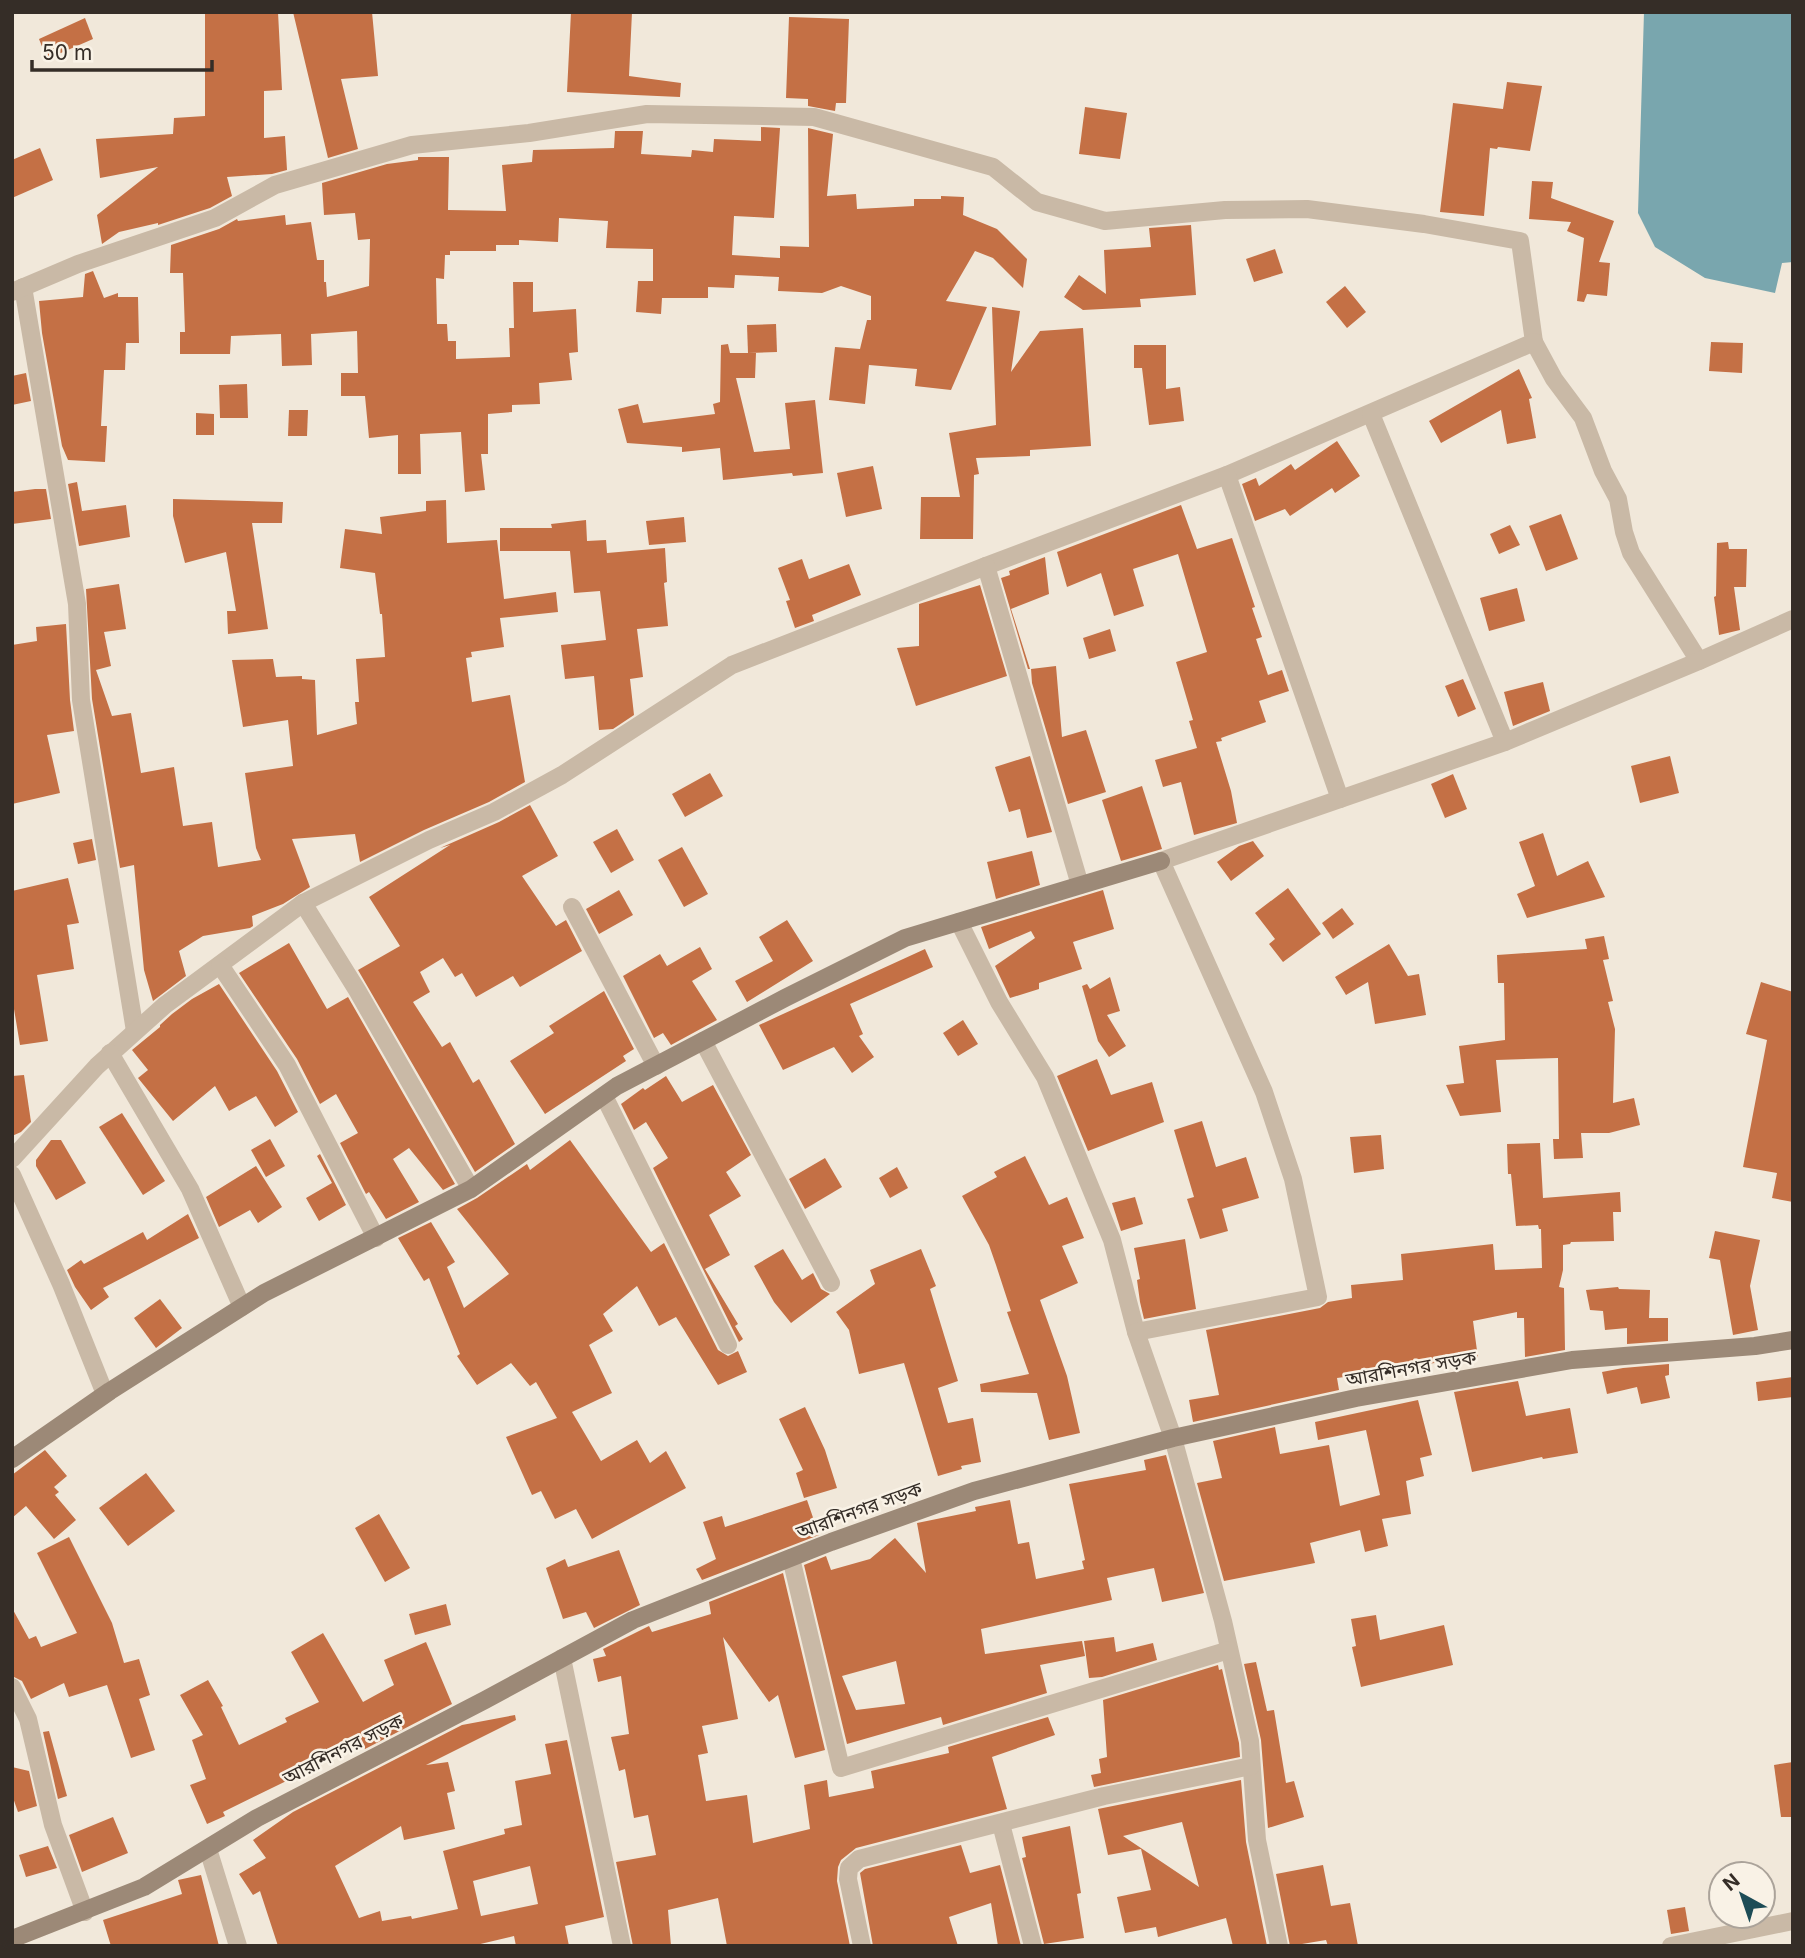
<svg xmlns="http://www.w3.org/2000/svg" width="1805" height="1958" viewBox="0 0 1805 1958" font-family="Inter,'Noto Sans Bengali',sans-serif">
  <style>
    .water { fill: #79a6ae }
    .building { fill: #c47045; fill-rule: evenodd }
    .lines { fill: none; stroke-linecap: round; stroke-linejoin: round }
    .street { stroke: #c9b9a6; stroke-width: 18 }
    .secondary { stroke: #9c8977; stroke-width: 18 }
    .labels { text-anchor: middle; stroke-width: 5; stroke-linejoin: round; paint-order: stroke }
    .street-label { font-size: 19px; fill: #352d27; stroke: #f9f2e6 }
  </style>
  <rect width="100%" height="100%" fill="#f1e8da"/>
  <!-- water -->
  <path class="water" d="M1644,12H1793V262L1782,263L1775,293L1705,278L1655,247L1638,213Z"/>
  <!-- building -->
  <g class="building">
    <path d="M205,12H278L282,90L264,91V138L285,136L287,170L272,174L227,177L232,196L210,208L158,225V223L119,232L102,244L97,215L158,167L100,178L96,139L173,134L174,118L205,116Z"/>
    <path d="M293,12H372L378,76L341,79L358,149L328,158Z"/>
    <path d="M571,12H632L629,76L681,83L680,97L567,92Z"/>
    <path d="M789,17L849,19L846,103H836L835,111L808,106V99L786,98Z"/>
    <path d="M85,18L93,39L47,59L39,39Z"/>
    <path d="M1507,82L1542,86L1530,151L1498,147L1497,149L1490,148L1484,216L1440,212L1453,103L1503,109Z"/>
    <path d="M1085,107L1127,113L1120,159L1079,154Z"/>
    <path d="M761,127L780,128L774,218L734,216L732,255L780,258V246L809,247L808,128L833,134L827,196L856,194L857,209L914,206V199H941V196L964,197L963,215L997,229L1027,259L1023,288L993,258L975,251L946,301L987,307L951,390L915,386L917,369L869,365L865,404L829,400L835,347L860,349L867,320H871V296L841,286L822,293L778,291L779,277L735,275L734,288L708,287V298H662L661,314L636,312L638,281H653V249L606,248L608,221L559,218L558,242L519,240V245H496V251H450V255H445L444,279L436,278L437,324H447L448,341H456V359L510,357L509,328H514L513,282H533V312L576,309L578,352L569,353L572,380L539,383L540,404L512,405V412L488,414V454H481L485,490L465,492L461,432L420,434L421,474H398V435L369,438L365,396H341V373H358L357,331L311,334L312,365L282,366L281,334L231,336L230,354H180V332H185L183,273H170L171,245L219,229L237,219L238,221L285,215L286,225L311,222L317,260H324V282H326L327,297L369,286L370,239L358,240L355,213L324,215L322,183L387,164L418,160V157H449L448,210L506,211L502,165L532,162L533,150L614,148L615,131H643L641,154L691,157L692,150L713,152L714,139L761,141Z"/>
    <path d="M40,148L53,180L12,198V160Z"/>
    <path d="M1532,181L1553,182L1551,198L1614,221L1599,262L1610,263L1607,296L1587,294L1584,302L1577,301L1584,238L1567,231L1571,222L1529,219Z"/>
    <path d="M1191,225L1196,295L1140,299L1141,307L1083,310L1064,297L1079,275L1106,294L1104,250L1151,247L1149,228Z"/>
    <path d="M1275,249L1283,273L1254,282L1246,259Z"/>
    <path d="M93,271L104,298L118,293V297H138L139,343H126L125,370H104L101,426H107L105,462L68,460L62,446L42,333L39,301L83,297L85,274Z"/>
    <path d="M1345,286L1366,312L1347,328L1326,302Z"/>
    <path d="M992,307L1020,311L1011,372L1040,331L1083,328L1091,446L1030,450V456L976,458L979,474L974,475L973,539H920L921,497H960L949,433L996,425Z"/>
    <path d="M776,324L777,352L748,353L747,325Z"/>
    <path d="M1711,342L1743,343L1742,373L1709,371Z"/>
    <path d="M728,344L730,353H756L755,378H736L754,452L790,449L785,403L815,400L823,473L793,476L792,473L723,480L720,448L682,452V447L627,443L618,409L638,404L643,423L715,414L713,404L720,402L721,345Z"/>
    <path d="M1134,345H1166V389L1180,387L1184,421L1149,425L1142,368H1134Z"/>
    <path d="M1519,369L1532,398L1529,399L1536,438L1507,444L1501,410L1441,443L1429,421Z"/>
    <path d="M26,373L31,401L12,405V376Z"/>
    <path d="M247,384L248,418H220L219,385Z"/>
    <path d="M289,410H308L307,436H288Z"/>
    <path d="M196,413L214,414V435H196Z"/>
    <path d="M1337,441L1360,476L1335,493L1332,488L1290,516L1285,509L1255,521L1242,484L1256,478L1259,486L1291,464L1295,470Z"/>
    <path d="M873,466L882,509L846,517L837,473Z"/>
    <path d="M77,482L82,511L126,505L130,537L79,546L68,484Z"/>
    <path d="M35,489H46L51,519L12,524V492Z"/>
    <path d="M173,499L283,502L282,523H252L268,629L228,634L227,611H236L226,552L185,563L173,516Z"/>
    <path d="M446,500L447,543L497,540L504,599L556,592L558,612L500,618L504,647L471,652L472,657L466,658L472,702L510,695L525,782L489,802L424,830L360,862L355,834L292,839L310,887L283,904L252,916L253,926L250,928L203,936L179,951L186,976L153,1001L144,970L134,865L120,868L92,699L86,589L119,584L126,629L104,632L111,666L96,670L112,716L131,713L141,773L174,767L183,826L212,822L218,867L261,860L256,848L245,773L293,766L288,720L243,727L232,660L273,659L276,677L302,676V679L315,680L317,735L357,724L355,702H359L356,659L385,657L382,614H380L375,573L340,568L345,529L382,534L380,517L426,511V501Z"/>
    <path d="M1181,505L1197,549L1232,538L1255,607L1252,608L1262,637L1256,639L1268,675L1282,670L1289,691L1259,701L1266,722L1221,738L1222,741L1216,742L1231,791L1237,823L1194,835L1181,782L1163,787L1155,760L1197,748L1189,721L1193,720L1176,662L1207,652L1178,554L1133,569L1144,606L1114,616L1101,573L1067,587L1057,552Z"/>
    <path d="M1561,514L1578,559L1546,571L1529,526Z"/>
    <path d="M684,517L686,542L649,545L646,521Z"/>
    <path d="M586,520L587,541L606,540L607,553L665,548L667,582L664,583L668,626L637,629L643,677L630,679L634,715L613,729L599,730L594,676L565,679L561,645L606,640L600,591L574,593L570,551H500V528H552L551,524Z"/>
    <path d="M1510,525L1520,545L1499,554L1490,534Z"/>
    <path d="M1728,542L1729,549H1747L1746,587H1734L1740,630L1719,635L1714,597L1716,596L1717,543Z"/>
    <path d="M1045,557L1049,594L1011,609L1030,669H1028L1001,578L1010,575L1009,571Z"/>
    <path d="M802,559L809,579L849,564L861,595L812,615L814,621L795,628L786,601L790,600L778,568Z"/>
    <path d="M980,585L1007,676L916,706L897,648L919,646V604Z"/>
    <path d="M1517,588L1525,621L1489,631L1480,598Z"/>
    <path d="M66,624L70,700L74,731L47,735L60,793L12,804V645L37,641L36,627Z"/>
    <path d="M1110,629L1116,651L1089,659L1083,638Z"/>
    <path d="M1056,666L1062,737L1086,730L1106,792L1068,804L1032,683L1031,669Z"/>
    <path d="M1463,679L1476,709L1458,717L1445,686Z"/>
    <path d="M1543,682L1550,711L1513,726L1504,692Z"/>
    <path d="M1030,756L1052,832L1027,838L1020,809L1009,812L995,767Z"/>
    <path d="M1670,756L1679,793L1640,803L1631,766Z"/>
    <path d="M710,773L723,796L685,817L672,794Z"/>
    <path d="M1453,774L1467,809L1445,818L1431,784Z"/>
    <path d="M1142,786L1162,849L1121,861L1102,800Z"/>
    <path d="M530,805L558,856L522,876L556,926L566,920L582,951L520,987L513,976L476,997L462,973L455,977L443,958L420,972L430,992L413,1002L442,1047L450,1042L473,1083L479,1079L515,1144L475,1172L358,970L400,946L369,897L450,845L440,848L499,822Z"/>
    <path d="M617,829L634,860L611,873L593,842Z"/>
    <path d="M1543,833L1557,876L1588,861L1605,897L1527,918L1517,894L1535,886L1519,842Z"/>
    <path d="M92,839L96,860L78,864L73,843Z"/>
    <path d="M1253,841L1264,856L1231,881L1217,862L1239,846Z"/>
    <path d="M682,847L708,894L684,907L658,860Z"/>
    <path d="M1032,851L1040,885L996,899L987,862Z"/>
    <path d="M68,878L79,923L67,925L74,969L37,975L48,1041L20,1045L12,997V891Z"/>
    <path d="M1288,888L1321,934L1283,962L1269,944L1275,939L1255,913Z"/>
    <path d="M619,890L633,915L599,934L586,909Z"/>
    <path d="M1103,890L1114,929L1073,942L1082,969L1039,983V989L1010,998L995,966L1035,938L1031,931L989,949L981,927Z"/>
    <path d="M1342,908L1354,924L1333,939L1322,923Z"/>
    <path d="M787,920L813,961L747,1002L735,981L773,961L759,937Z"/>
    <path d="M1604,936L1609,959L1603,960L1613,1001L1608,1002L1615,1029L1613,1103L1634,1098L1640,1125L1609,1133H1581L1583,1158L1554,1159L1553,1139H1559L1558,1058L1496,1060L1501,1112L1460,1116L1446,1085L1464,1083L1459,1046L1505,1040L1504,983H1498L1497,955L1587,949L1585,939Z"/>
    <path d="M289,943L327,1009L348,997L455,1184L443,1190L409,1148L393,1159L419,1202L386,1219L369,1192L366,1194L340,1143L358,1133L336,1094L320,1104L297,1059L239,973Z"/>
    <path d="M1389,944L1408,976L1419,974L1426,1015L1375,1024L1368,982L1346,995L1335,977Z"/>
    <path d="M700,947L712,969L692,981L717,1020L671,1045L663,1033L654,1038L623,976L660,954L667,966Z"/>
    <path d="M925,949L933,967L850,1004L863,1034L859,1036L874,1057L852,1073L834,1047L783,1070L759,1025Z"/>
    <path d="M1110,977L1120,1011L1107,1015L1126,1046L1109,1057L1098,1041L1082,986L1087,984L1090,989Z"/>
    <path d="M1761,982L1793,992V1202L1772,1198L1777,1173L1743,1167L1767,1040L1746,1034Z"/>
    <path d="M219,984L277,1071L298,1112L275,1127L256,1096L229,1111L215,1086L173,1121L138,1078L148,1070L132,1050L160,1027V1025L172,1014L192,999Z"/>
    <path d="M604,991L634,1049L623,1056L626,1061L545,1114L510,1061L554,1033L549,1026Z"/>
    <path d="M963,1020L978,1044L958,1056L943,1033Z"/>
    <path d="M1097,1059L1111,1095L1152,1082L1164,1122L1088,1151L1057,1076Z"/>
    <path d="M24,1075L31,1122L21,1132L12,1136V1076Z"/>
    <path d="M666,1076L682,1102L713,1085L751,1155L726,1172L741,1196L709,1215L730,1255L705,1269L738,1324L735,1326L743,1339L739,1342L653,1168L668,1158L646,1122L634,1130L621,1104L643,1088L645,1090Z"/>
    <path d="M122,1113L165,1181L143,1195L99,1127Z"/>
    <path d="M1202,1121L1216,1167L1246,1157L1259,1198L1222,1209L1228,1231L1200,1239L1187,1199L1194,1197L1174,1130Z"/>
    <path d="M1381,1135L1384,1169L1354,1173L1350,1137Z"/>
    <path d="M270,1139L285,1166L266,1177L251,1150Z"/>
    <path d="M51,1140H61L86,1183L56,1200L36,1166V1160Z"/>
    <path d="M570,1140L651,1252L664,1243L718,1350L728,1356L738,1351L747,1372L718,1385L676,1317L659,1326L637,1286L603,1314L613,1331L589,1345L612,1393L572,1412L601,1461L637,1440L650,1463L666,1451L686,1488L592,1539L576,1509L555,1519L541,1491L532,1495L506,1437L557,1418L536,1382L530,1386L511,1363L477,1385L457,1356L460,1354L429,1278L424,1281L398,1238L431,1222L455,1262L447,1267L464,1308L509,1274L457,1209L477,1198L527,1164L530,1170Z"/>
    <path d="M1540,1143L1543,1198L1620,1192L1621,1212H1613L1614,1241L1571,1242L1570,1244L1563,1245V1270L1559,1287L1564,1288L1565,1350L1525,1357L1524,1318H1517V1312L1473,1321L1478,1358L1409,1366V1368L1337,1378L1339,1390L1193,1422L1189,1400L1219,1395L1206,1330L1320,1308L1328,1302L1352,1298L1351,1285L1403,1280L1401,1254L1493,1244L1495,1270L1542,1268L1541,1229H1539L1538,1225L1516,1226L1511,1174H1508L1507,1144Z"/>
    <path d="M320,1154L346,1205L319,1221L306,1198L332,1183L317,1156Z"/>
    <path d="M1025,1156L1049,1205L1067,1197L1084,1238L1062,1246L1078,1283L1040,1300L1067,1376L1080,1433L1049,1440L1037,1393L981,1392L980,1384L1029,1374L1007,1312L1011,1311L996,1265L989,1245L962,1196L997,1177L994,1172Z"/>
    <path d="M825,1158L842,1187L805,1209L789,1179Z"/>
    <path d="M256,1166L282,1207L258,1223L250,1210L219,1227L206,1197Z"/>
    <path d="M897,1167L908,1188L890,1198L879,1178Z"/>
    <path d="M1135,1197L1143,1224L1121,1231L1112,1203Z"/>
    <path d="M188,1214L199,1238L103,1288L109,1297L91,1310L75,1287L67,1270L81,1260L84,1264L143,1232L147,1240Z"/>
    <path d="M1715,1231L1760,1240L1750,1286L1758,1330L1733,1335L1720,1260L1709,1258Z"/>
    <path d="M1185,1239L1196,1309L1144,1319L1140,1302L1137,1280L1140,1279L1134,1248Z"/>
    <path d="M783,1249L802,1280L813,1273L821,1289L830,1294L791,1323L774,1302L754,1266Z"/>
    <path d="M921,1249L936,1286L930,1289L958,1381L938,1388L948,1423L973,1418L981,1462L961,1466L962,1469L938,1476L904,1363L859,1374L849,1330L836,1312L875,1284L870,1270Z"/>
    <path d="M1618,1287L1619,1289L1650,1290L1649,1318H1668V1341L1627,1344V1328L1605,1330L1603,1311L1590,1310L1586,1290Z"/>
    <path d="M160,1299L182,1328L156,1348L134,1318Z"/>
    <path d="M1669,1364V1375L1665,1376L1670,1398L1641,1404L1637,1387L1607,1394L1602,1372L1623,1368Z"/>
    <path d="M1793,1377V1397L1758,1401L1756,1382Z"/>
    <path d="M1518,1381L1526,1416L1570,1408L1578,1453L1543,1459L1542,1457L1472,1472L1454,1392Z"/>
    <path d="M1418,1400L1432,1455L1420,1458L1424,1476L1406,1481L1411,1514L1382,1519L1388,1546L1365,1552L1360,1530L1310,1543L1315,1563L1224,1581L1197,1483L1222,1478L1213,1441L1275,1427L1280,1454L1329,1445L1340,1506L1380,1495L1366,1430L1318,1440L1315,1422Z"/>
    <path d="M805,1407L825,1450L837,1488L804,1498L796,1473L803,1470L779,1419Z"/>
    <path d="M45,1450L67,1476L54,1487L59,1492L55,1495L76,1520L54,1539L26,1506L12,1518V1475Z"/>
    <path d="M1166,1455L1204,1593L1162,1602L1154,1568L1107,1578L1112,1600L981,1629L985,1654L1082,1641L1085,1656L1040,1665L1047,1693L943,1725L941,1717L847,1744L804,1565L826,1556L831,1570L870,1559L895,1538L926,1573L917,1523L976,1511L975,1507L1010,1500L1018,1544L1029,1542L1036,1579L1084,1569L1082,1561L1085,1560L1069,1484L1146,1470L1144,1460ZM896,1661L905,1704L856,1710L842,1676Z"/>
    <path d="M146,1473L175,1511L128,1546L99,1508Z"/>
    <path d="M807,1500L819,1535L702,1580L696,1569L716,1559L703,1522L722,1516L725,1527Z"/>
    <path d="M379,1514L410,1568L385,1582L355,1528Z"/>
    <path d="M69,1537L112,1623L124,1663L139,1659L150,1695L139,1699L155,1750L131,1758L107,1685L69,1697L64,1683L31,1699L22,1681L12,1676V1608L29,1639L36,1636L41,1647L77,1633L37,1553Z"/>
    <path d="M619,1550L640,1605L594,1628L586,1612L563,1619L546,1568L565,1559L568,1567Z"/>
    <path d="M783,1573L825,1750L795,1758L778,1695L769,1702L723,1637L738,1719L702,1726L708,1753L698,1755L706,1801L747,1795L753,1843L810,1829L804,1785L827,1780L829,1797L874,1788L871,1771L949,1753L948,1747L1048,1717L1055,1735L992,1757L1007,1809L856,1848L841,1860L838,1867L837,1881L850,1946H727L718,1898L668,1910L671,1946H633L616,1862L656,1855L648,1815L634,1818L625,1769L619,1771L611,1737L629,1734L621,1676L598,1682L593,1659L606,1656L603,1649L649,1626L652,1632L711,1614L709,1602Z"/>
    <path d="M446,1604L451,1625L415,1635L409,1614Z"/>
    <path d="M1376,1615L1380,1640L1444,1625L1453,1665L1361,1687L1352,1647L1356,1646L1351,1619Z"/>
    <path d="M323,1633L363,1702L394,1685L384,1660L426,1642L452,1704L365,1749L362,1744L223,1812L225,1816L207,1824L190,1785L206,1779L192,1740L203,1735L180,1695L208,1680L223,1706L221,1707L239,1745L287,1722L285,1718L319,1702L291,1652Z"/>
    <path d="M1114,1637L1116,1652L1153,1643L1157,1660L1102,1677L1089,1678L1084,1641Z"/>
    <path d="M1256,1662L1267,1711L1274,1710L1286,1783L1294,1781L1304,1817L1268,1828L1261,1740L1244,1664Z"/>
    <path d="M1218,1665L1219,1670L1222,1669L1239,1743L1240,1757L1094,1787L1091,1775L1101,1773L1099,1759L1107,1757L1103,1700Z"/>
    <path d="M515,1715L516,1720L426,1765L448,1762L455,1791L447,1793L455,1829L404,1840L401,1826L335,1866L359,1918L380,1911L382,1921L411,1916L412,1919L458,1909L443,1851L505,1834L504,1829L522,1825L515,1781L551,1774L545,1744L567,1740L604,1917L565,1926L569,1946H516L514,1936L472,1946H278L260,1891L253,1895L239,1874L266,1858L253,1840L293,1812L462,1725ZM530,1866L538,1904L481,1916L473,1881Z"/>
    <path d="M49,1731L67,1796L58,1799L43,1732Z"/>
    <path d="M1793,1762V1817H1781L1774,1765Z"/>
    <path d="M12,1767L29,1771L37,1806L18,1812L12,1795Z"/>
    <path d="M1241,1780L1246,1842L1267,1946H1233L1226,1918L1158,1937L1156,1927L1125,1933L1117,1897L1151,1890L1141,1849L1108,1855L1098,1809ZM1182,1822L1199,1887L1123,1836Z"/>
    <path d="M113,1817L128,1853L82,1872L69,1835Z"/>
    <path d="M1070,1826L1081,1893L1077,1894L1084,1938L1044,1944L1022,1858L1026,1857L1022,1837Z"/>
    <path d="M961,1845L970,1873L1000,1865L1021,1946H998L991,1903L949,1917L958,1946H873L860,1873L865,1869Z"/>
    <path d="M48,1846L57,1868L26,1877L19,1855Z"/>
    <path d="M1323,1865L1331,1906L1350,1903L1358,1946H1328L1326,1940L1290,1946L1276,1874Z"/>
    <path d="M201,1875L219,1946H111L103,1920L182,1894L178,1880Z"/>
    <path d="M1685,1907L1689,1931L1671,1934L1667,1910Z"/>
  </g>
  <g class="lines">
    <!-- street -->
    <g class="street">
      <path d="M23,287L77,604L81,700L135,1031"/>
      <path d="M12,292L78,264L215,218L275,185L412,145L529,133L647,114L814,117L993,167L1037,202L1105,221L1225,210L1307,209L1424,224L1520,241L1534,342L1227,475L986,566L732,665L562,775L494,812L429,840L303,903L165,1005L97,1066L12,1159"/>
      <path d="M1534,342L1554,379L1583,418L1603,471L1618,499L1624,532L1631,553L1699,661"/>
      <path d="M1371,414L1505,742"/>
      <path d="M1227,475L1340,799"/>
      <path d="M986,566L1080,885"/>
      <path d="M303,903L357,990L471,1189"/>
      <path d="M572,907L656,1066"/>
      <path d="M959,922L999,1002L1045,1077L1112,1240L1136,1332L1173,1438L1223,1621L1250,1741L1257,1840L1279,1946"/>
      <path d="M220,965L287,1065L376,1238"/>
      <path d="M703,1041L831,1283"/>
      <path d="M110,1053L190,1189L242,1307"/>
      <path d="M604,1096L728,1345"/>
      <path d="M12,1175L61,1284L105,1394"/>
      <path d="M1136,1332L1318,1297L1293,1179L1264,1092L1161,861L1505,742L1699,661L1793,619"/>
      <path d="M791,1558L841,1768L1229,1650"/>
      <path d="M562,1658L622,1946"/>
      <path d="M12,1687L28,1719L53,1825L85,1912"/>
      <path d="M1001,1824L1033,1946"/>
      <path d="M208,1849L238,1946"/>
      <path d="M862,1946L848,1879L849,1868L859,1859L1104,1796L1251,1766"/>
      <path d="M1671,1946L1793,1921"/>
    </g>
    <!-- secondary -->
    <g class="secondary">
      <path d="M12,1459L110,1391L264,1293L471,1189L617,1086L785,998L905,938L1161,861"/>
      <path d="M12,1939L144,1887L257,1818L485,1700L633,1620L831,1542L974,1491L1173,1438L1356,1398L1572,1360L1755,1346L1793,1340"/>
    </g>
  </g>
  <g class="labels">
    <!-- street labels -->
    <g class="street-label">
      <text transform="translate(1411 1368) rotate(-10)" y="7">আরশিনগর সড়ক</text>
      <text transform="translate(859 1510) rotate(-20)" y="7">আরশিনগর সড়ক</text>
      <text transform="translate(343 1749) rotate(-27)" y="7">আরশিনগর সড়ক</text>
    </g>
  </g>
  <!-- border -->
  <rect width="1805" height="1958" fill="none" stroke="#352d27" stroke-width="28"/>
  <!-- north arrow -->
  <g transform="translate(1742 1895) rotate(320)"><circle r="33" fill="#f9f2e6" stroke="#aba39a" stroke-width="2"/>
  <path d="M0-5L12 26L0 18L-12 26Z" fill="#1d4c56"/>
  <text y="-10" font-size="19" font-weight="bold" text-anchor="middle" fill="#352d27">N</text>
  </g>
  <!-- scale -->
  <path d="M32 60v10h180v-10" fill="none" stroke="#352d27" stroke-width="3.5"/>
  <text x="42" y="60" font-size="21" fill="#352d27" stroke="#f9f2e6" stroke-width="5" paint-order="stroke">50 m</text>
</svg>
